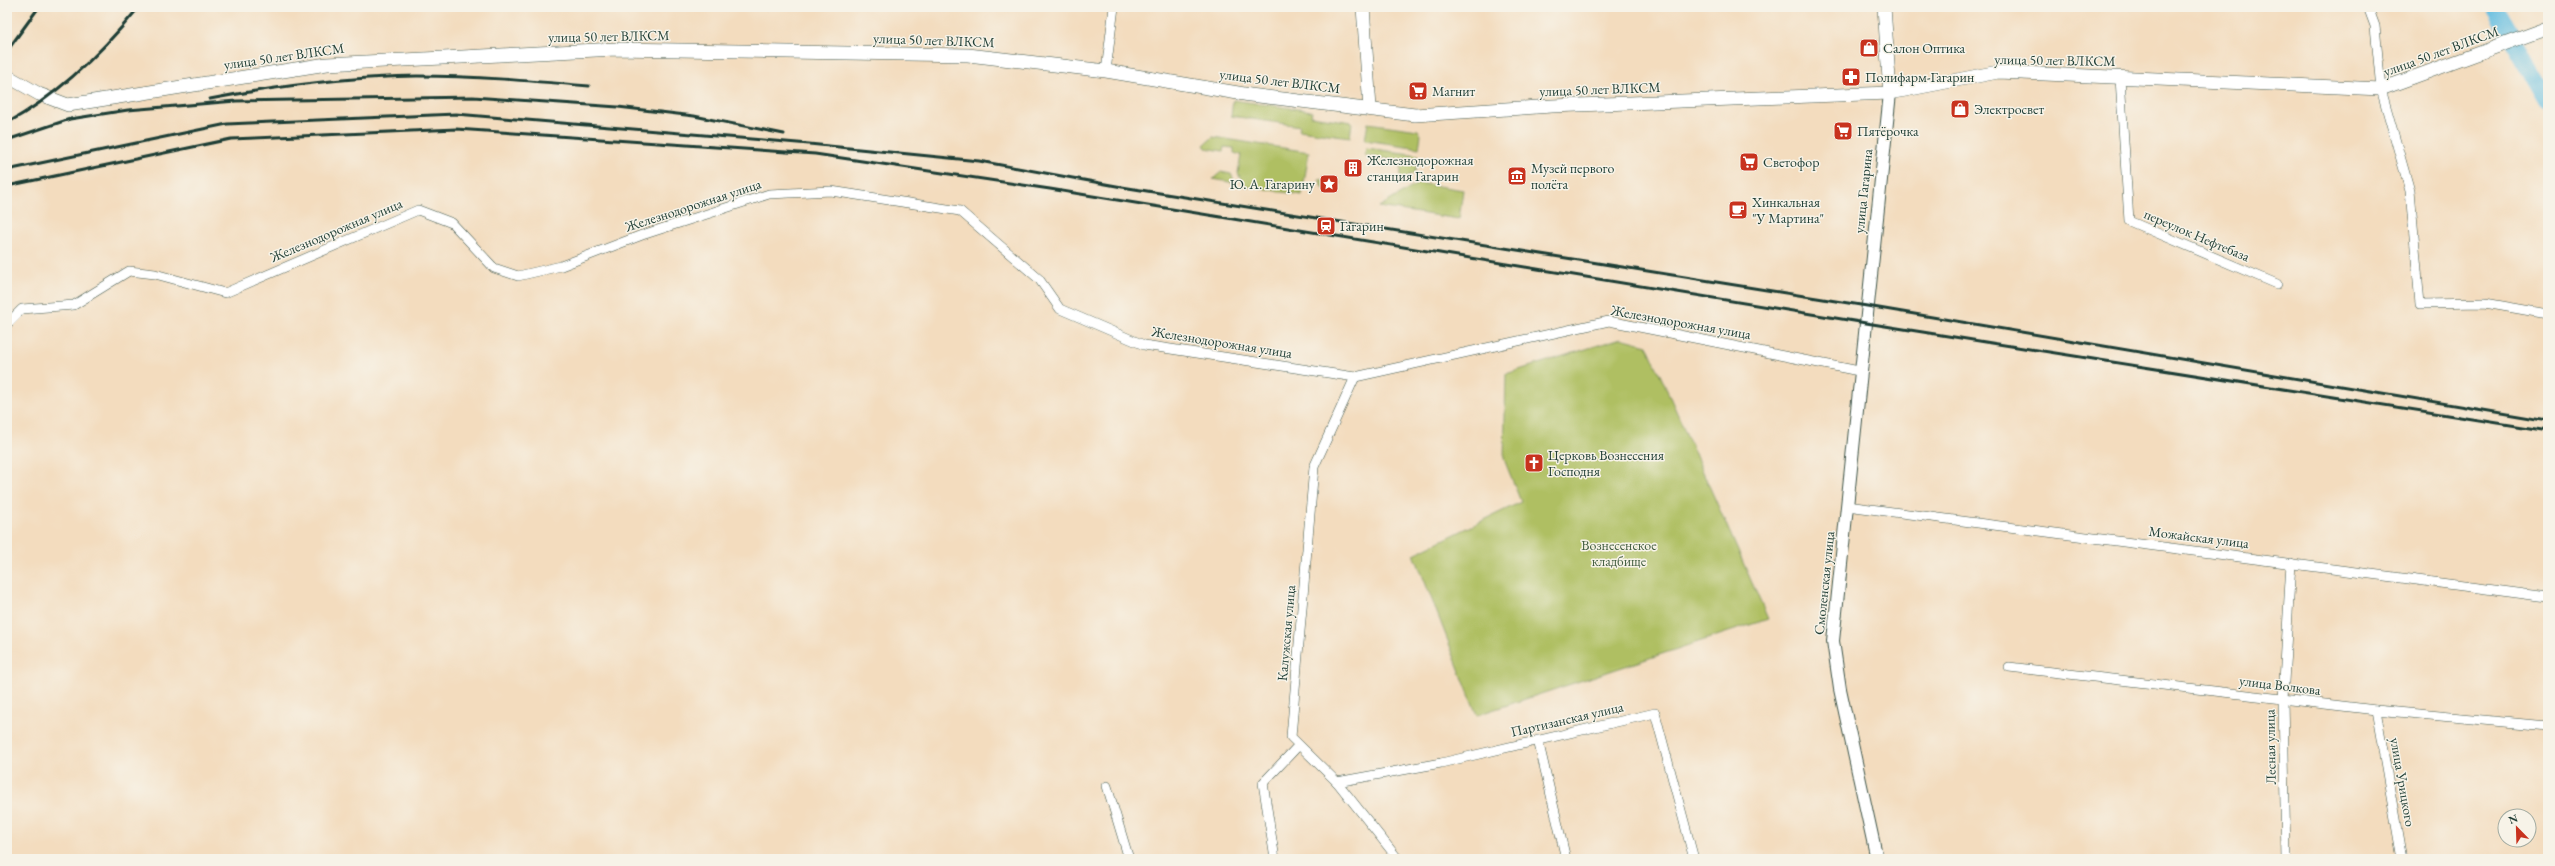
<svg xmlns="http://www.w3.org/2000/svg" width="2555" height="866" viewBox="0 0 2555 866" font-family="'EB Garamond',serif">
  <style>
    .green { fill: #afbf62; stroke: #677e4b }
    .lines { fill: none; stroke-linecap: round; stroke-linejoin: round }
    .river { stroke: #63bde0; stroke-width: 18 }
    .minor-casing { stroke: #3f5549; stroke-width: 10 }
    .tertiary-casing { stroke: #3f5549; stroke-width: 14 }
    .secondary-casing { stroke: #3f5549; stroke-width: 14 }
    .minor { stroke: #fff; stroke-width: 9 }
    .tertiary { stroke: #fff; stroke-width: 12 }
    .secondary { stroke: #fff; stroke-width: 13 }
    .rail { stroke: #1f3d34; stroke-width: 3 }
    .labels { text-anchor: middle; stroke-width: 3; stroke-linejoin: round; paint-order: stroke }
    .street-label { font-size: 14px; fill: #1f3d34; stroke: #f7f3e8 }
    .poi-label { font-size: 14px; fill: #1f3d34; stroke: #f7f3e8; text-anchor: start }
    .park-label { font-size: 14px; fill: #435e40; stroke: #f7f3e8 }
  </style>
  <rect width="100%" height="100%" fill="#f7f3e8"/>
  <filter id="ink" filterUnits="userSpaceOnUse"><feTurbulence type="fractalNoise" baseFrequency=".025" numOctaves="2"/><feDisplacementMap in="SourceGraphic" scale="8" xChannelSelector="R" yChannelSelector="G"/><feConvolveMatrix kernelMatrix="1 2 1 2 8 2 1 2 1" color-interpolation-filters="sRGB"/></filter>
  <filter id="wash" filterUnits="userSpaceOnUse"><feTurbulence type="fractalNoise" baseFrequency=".012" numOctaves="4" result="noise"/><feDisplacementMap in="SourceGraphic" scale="16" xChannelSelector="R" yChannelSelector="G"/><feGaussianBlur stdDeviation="0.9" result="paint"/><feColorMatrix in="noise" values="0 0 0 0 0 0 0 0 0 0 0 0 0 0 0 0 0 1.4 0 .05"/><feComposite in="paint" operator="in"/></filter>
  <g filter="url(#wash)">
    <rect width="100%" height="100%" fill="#f3dcbe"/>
    <!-- green -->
    <g class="green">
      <path d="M1233,100L1312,111L1311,116L1352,122L1350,137L1299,130L1300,126L1231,116Z"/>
      <path d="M1368,123L1418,130L1421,135L1419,148L1365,140Z"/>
      <path d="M1213,137L1309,152L1302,195L1244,186L1238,173L1241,155L1234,153V148L1224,147L1223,151L1206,148L1204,145Z"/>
      <path d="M1366,148L1418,155L1415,172L1400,181L1402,161L1365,156Z"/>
      <path d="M1221,172L1231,174L1235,183L1213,179Z"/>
      <path d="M1319,179L1341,183L1334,191L1324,189Z"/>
      <path d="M1419,183L1463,190L1459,219L1379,207Z"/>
      <path d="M1621,338L1647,345L1768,619L1477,715L1414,554L1521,502L1504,459L1506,374Z"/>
    </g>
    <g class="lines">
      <!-- river -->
      <path class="river" d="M2494,7L2548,100"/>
    </g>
  </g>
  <g filter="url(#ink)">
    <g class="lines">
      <!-- minor casing -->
      <g class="minor-casing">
        <g id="minor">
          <path d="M2368,7L2375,26L2381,89L2410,191L2420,304L2485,303L2548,314"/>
          <path d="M1106,71L1114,7"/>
          <path d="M2120,78L2129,221L2277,284"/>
          <path d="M7,324L22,309L74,305L129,271L155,274L225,293L418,210L452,223L494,268L518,276L561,266L642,235L769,194L831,191L960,211L1039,279L1060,309L1144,345L1355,377L1609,321L1859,371"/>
          <path d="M1355,377L1314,467L1291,737L1337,782L1398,859"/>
          <path d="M1847,506L2548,597"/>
          <path d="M2009,667L2376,710L2548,726"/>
          <path d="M2376,710L2402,859"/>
          <path d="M1538,740L1566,859"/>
          <path d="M1337,782L1441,763L1655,713L1694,859"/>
          <path d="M1107,786L1129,859"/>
          <path d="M1275,859L1263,783L1298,746"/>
          <path d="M2286,859L2283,699L2291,563"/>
        </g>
      </g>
      <!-- tertiary casing -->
      <g class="tertiary-casing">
        <path id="tertiary" d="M1877,859L1840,689L1833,641L1890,93"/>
      </g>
      <!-- secondary casing -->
      <g class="secondary-casing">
        <g id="secondary">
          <path d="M1363,7L1370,108"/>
          <path d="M1884,7L1890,93"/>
          <path d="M7,76L39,94L68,105L327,64L616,49L968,55L1106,71L1250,95L1415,115L1552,106L1890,93L1998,72L2381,89L2548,28"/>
        </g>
      </g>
      <!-- minor -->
      <use href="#minor" class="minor"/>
      <!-- tertiary -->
      <use href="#tertiary" class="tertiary"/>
      <!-- secondary -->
      <use href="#secondary" class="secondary"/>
      <!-- rail -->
      <g class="rail">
        <path d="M7,10L8,7"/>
        <path d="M7,51L39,7"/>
        <path d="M210,99C278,86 348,77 417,76C475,76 532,81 589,86"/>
        <path d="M7,123C59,95 102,52 139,7"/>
        <path d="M7,140L70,119L128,110L236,101L473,97L618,107L694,116L784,134"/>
        <path d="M7,170L227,124L456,114L809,144L979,161L1122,187L1867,306L2548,421"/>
        <path d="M7,186L231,139L456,129L815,154L1050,189L1866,323L2548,431"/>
      </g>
    </g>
  </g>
  <!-- icons -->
  <defs>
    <g id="shop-square" transform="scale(1)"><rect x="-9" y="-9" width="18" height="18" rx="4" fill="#c8321e" stroke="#f7f3e8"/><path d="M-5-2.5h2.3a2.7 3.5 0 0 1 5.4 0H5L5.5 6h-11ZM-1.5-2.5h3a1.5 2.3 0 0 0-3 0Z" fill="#fff"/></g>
    <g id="pharmacy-square" transform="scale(1)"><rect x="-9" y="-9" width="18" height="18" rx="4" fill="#c8321e" stroke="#f7f3e8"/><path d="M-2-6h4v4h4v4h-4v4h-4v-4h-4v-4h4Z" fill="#fff"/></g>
    <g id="supermarket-square" transform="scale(1)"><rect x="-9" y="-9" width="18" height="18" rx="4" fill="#c8321e" stroke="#f7f3e8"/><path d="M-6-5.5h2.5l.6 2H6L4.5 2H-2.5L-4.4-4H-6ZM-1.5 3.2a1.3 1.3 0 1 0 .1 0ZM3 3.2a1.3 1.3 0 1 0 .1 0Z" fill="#fff"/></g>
    <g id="building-square" transform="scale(1)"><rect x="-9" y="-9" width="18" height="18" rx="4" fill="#c8321e" stroke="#f7f3e8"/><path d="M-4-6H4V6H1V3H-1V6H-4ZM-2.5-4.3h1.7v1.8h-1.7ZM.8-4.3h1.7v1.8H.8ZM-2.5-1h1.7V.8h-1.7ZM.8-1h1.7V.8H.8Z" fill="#fff"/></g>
    <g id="museum-square" transform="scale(1)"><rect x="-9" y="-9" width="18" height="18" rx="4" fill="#c8321e" stroke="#f7f3e8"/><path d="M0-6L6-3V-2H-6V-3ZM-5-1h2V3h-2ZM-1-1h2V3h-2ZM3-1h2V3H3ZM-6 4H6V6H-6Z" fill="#fff"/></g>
    <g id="sight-square" transform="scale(1)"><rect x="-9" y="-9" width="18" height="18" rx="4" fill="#c8321e" stroke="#f7f3e8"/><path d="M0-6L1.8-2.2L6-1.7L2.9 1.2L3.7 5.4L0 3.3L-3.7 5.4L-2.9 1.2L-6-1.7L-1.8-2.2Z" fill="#fff"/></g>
    <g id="cafe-square" transform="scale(1)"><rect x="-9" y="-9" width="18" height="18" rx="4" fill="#c8321e" stroke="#f7f3e8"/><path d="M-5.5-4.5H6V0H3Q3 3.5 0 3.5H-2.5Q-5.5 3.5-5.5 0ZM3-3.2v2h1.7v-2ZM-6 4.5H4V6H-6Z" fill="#fff"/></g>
    <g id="station-square" transform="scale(1)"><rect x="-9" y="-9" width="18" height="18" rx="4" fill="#c8321e" stroke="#f7f3e8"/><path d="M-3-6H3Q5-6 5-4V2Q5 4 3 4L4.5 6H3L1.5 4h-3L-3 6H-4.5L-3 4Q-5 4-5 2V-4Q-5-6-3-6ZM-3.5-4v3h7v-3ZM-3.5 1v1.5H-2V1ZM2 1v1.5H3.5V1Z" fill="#fff"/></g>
    <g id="church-square" transform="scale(1)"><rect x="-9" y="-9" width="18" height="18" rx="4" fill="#c8321e" stroke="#f7f3e8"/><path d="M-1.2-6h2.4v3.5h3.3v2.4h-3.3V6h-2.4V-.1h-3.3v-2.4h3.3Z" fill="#fff"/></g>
  </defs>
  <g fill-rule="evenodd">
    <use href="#shop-square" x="1869" y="48"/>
    <use href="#pharmacy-square" x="1851" y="77"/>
    <use href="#supermarket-square" x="1418" y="91"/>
    <use href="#shop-square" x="1960" y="109"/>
    <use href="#supermarket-square" x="1843" y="131"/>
    <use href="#supermarket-square" x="1749" y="162"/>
    <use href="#building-square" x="1353" y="168"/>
    <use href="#museum-square" x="1517" y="176"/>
    <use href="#sight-square" x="1329" y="184"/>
    <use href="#cafe-square" x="1738" y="210"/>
    <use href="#station-square" x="1326" y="226"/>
    <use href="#church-square" x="1534" y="463"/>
  </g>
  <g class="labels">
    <!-- street labels -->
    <g class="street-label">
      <text transform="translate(609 36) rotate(-1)" y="5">улица 50 лет ВЛКСМ</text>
      <text transform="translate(934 40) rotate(2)" y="5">улица 50 лет ВЛКСМ</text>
      <text transform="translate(2441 51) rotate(-20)" y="5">улица 50 лет ВЛКСМ</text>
      <text transform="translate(284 56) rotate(-8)" y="5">улица 50 лет ВЛКСМ</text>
      <text transform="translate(2055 60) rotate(1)" y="5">улица 50 лет ВЛКСМ</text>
      <text transform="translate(1280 81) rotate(7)" y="5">улица 50 лет ВЛКСМ</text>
      <text transform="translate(1600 89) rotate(-2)" y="5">улица 50 лет ВЛКСМ</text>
      <text transform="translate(1863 191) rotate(-84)" y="5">улица Гагарина</text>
      <text transform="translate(693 205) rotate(-18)" y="5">Железнодорожная улица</text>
      <text transform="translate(336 230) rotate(-23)" y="5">Железнодорожная улица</text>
      <text transform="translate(2197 235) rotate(23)" y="5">переулок Нефтебаза</text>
      <text transform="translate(1681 322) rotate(10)" y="5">Железнодорожная улица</text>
      <text transform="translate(1222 342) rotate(9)" y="5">Железнодорожная улица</text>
      <text transform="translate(2199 537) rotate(7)" y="5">Можайская улица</text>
      <text transform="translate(1824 583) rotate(-84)" y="5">Смоленская улица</text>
      <text transform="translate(1286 633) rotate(-85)" y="5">Калужская улица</text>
      <text transform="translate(2280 685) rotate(7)" y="5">улица Волкова</text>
      <text transform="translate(1567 719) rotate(-13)" y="5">Партизанская улица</text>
      <text transform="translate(2270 747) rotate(-91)" y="5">Лесная улица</text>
      <text transform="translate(2403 782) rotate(80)" y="5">улица Урицкого</text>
    </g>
    <!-- poi labels -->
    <g class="poi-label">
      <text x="1883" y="53">Салон Оптика</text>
      <text x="1865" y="82">Полифарм-Гагарин</text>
      <text x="1432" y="96">Магнит</text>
      <text x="1974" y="114">Электросвет</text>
      <text x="1857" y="136">Пятёрочка</text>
      <text x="1367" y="165">Железнодорожная<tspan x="1367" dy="16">станция Гагарин</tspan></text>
      <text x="1763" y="167">Светофор</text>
      <text x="1531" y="173">Музей первого<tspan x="1531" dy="16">полёта</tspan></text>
      <text x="1315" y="189" text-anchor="end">Ю. А. Гагарину</text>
      <text x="1752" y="207">Хинкальная<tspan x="1752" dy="16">"У Мартина"</tspan></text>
      <text x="1340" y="231">Гагарин</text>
      <text x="1548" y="460">Церковь Вознесения<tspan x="1548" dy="16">Господня</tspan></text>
    </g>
    <!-- park labels -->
    <g class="park-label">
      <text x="1619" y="550">Вознесенское<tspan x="1619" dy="16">кладбище</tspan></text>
    </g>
  </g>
  <!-- margin -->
  <rect width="2555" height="866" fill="none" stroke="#f7f3e8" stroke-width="24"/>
  <!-- north arrow -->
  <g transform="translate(2517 828) rotate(337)"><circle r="19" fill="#f7f3e8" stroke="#a1aaa0"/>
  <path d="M0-3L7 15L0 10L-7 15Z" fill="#c8321e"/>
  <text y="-6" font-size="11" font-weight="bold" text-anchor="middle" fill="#1f3d34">N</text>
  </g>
</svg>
